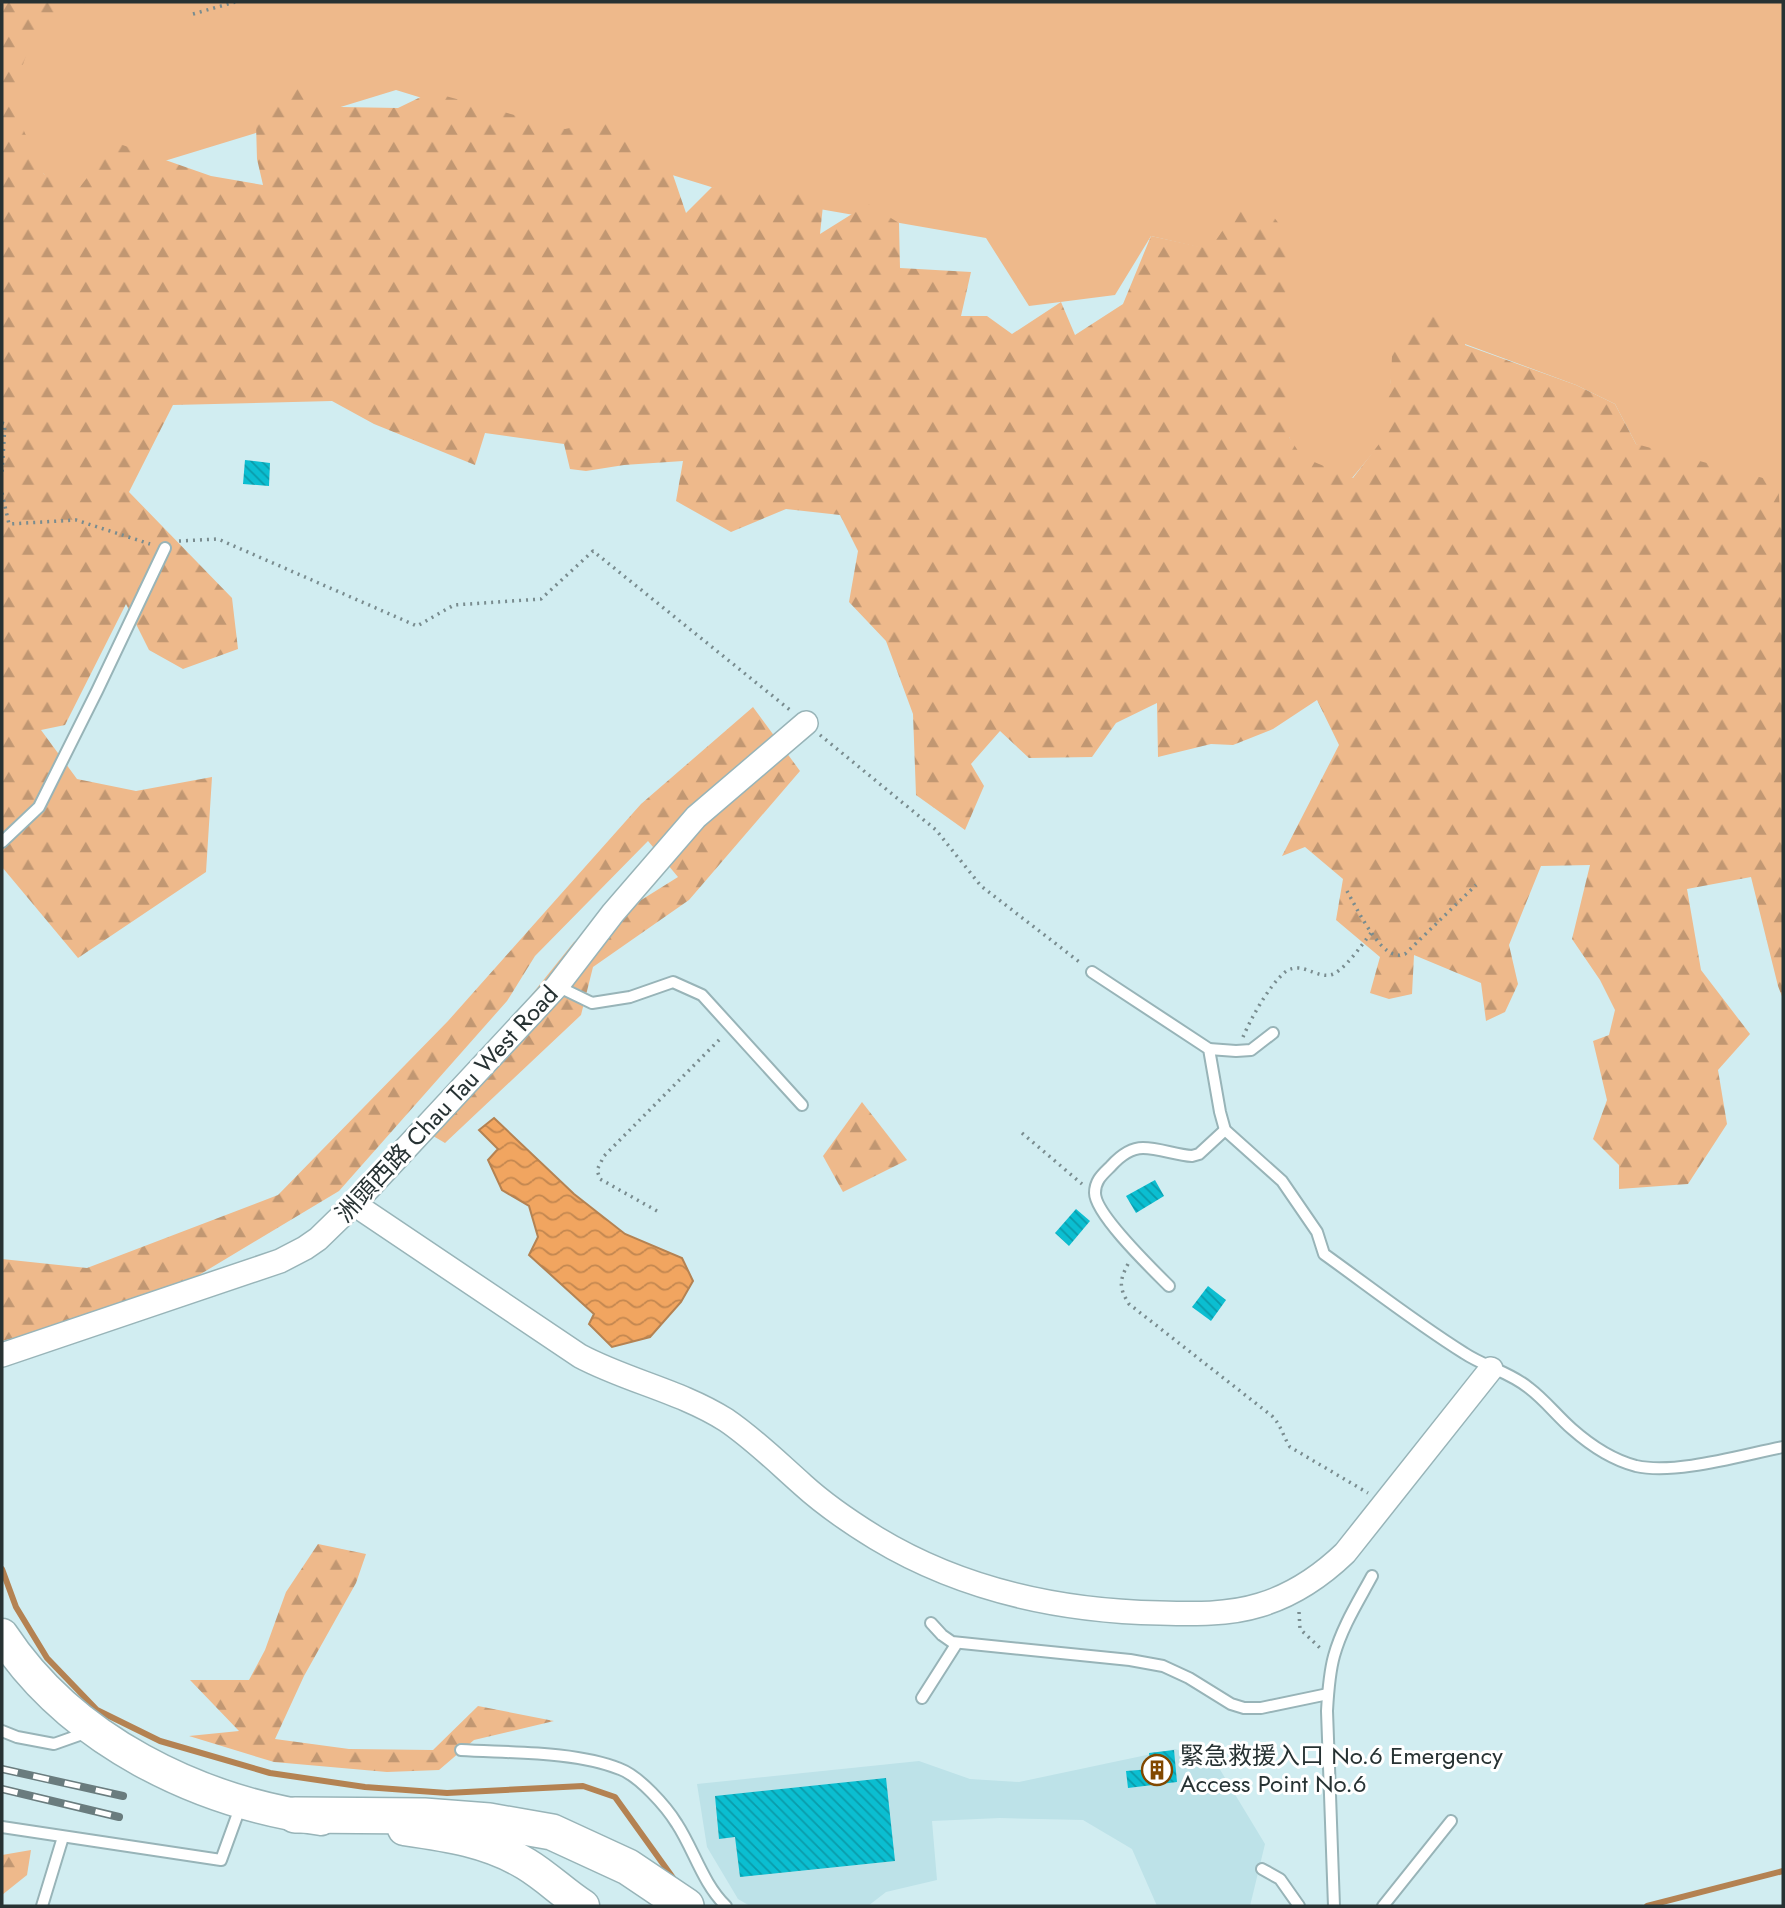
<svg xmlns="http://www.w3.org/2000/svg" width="1785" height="1908" viewBox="0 0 1785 1908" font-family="Jost,'Noto Sans SC',sans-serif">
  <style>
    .built { fill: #bde2e8 }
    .green { fill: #eeb98b }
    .forest { fill: url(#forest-firs) }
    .water { fill: url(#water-waves); stroke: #b48252; stroke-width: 2 }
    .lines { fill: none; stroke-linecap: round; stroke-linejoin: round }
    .stream { stroke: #b48252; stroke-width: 6 }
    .building { fill: url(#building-back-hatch) }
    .lane-casing { stroke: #98b4b8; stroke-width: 14 }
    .street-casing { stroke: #98b4b8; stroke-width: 26 }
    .secondary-casing { stroke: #98b4b8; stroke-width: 35 }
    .primary-casing { stroke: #98b4b8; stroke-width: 38 }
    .path { stroke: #798c8f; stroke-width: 3.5; stroke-dasharray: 2 5; stroke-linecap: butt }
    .lane { stroke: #fff; stroke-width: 10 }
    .street { stroke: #fff; stroke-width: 23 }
    .secondary { stroke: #fff; stroke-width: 32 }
    .primary { stroke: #fff; stroke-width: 35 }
    .rail-casing { stroke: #6a7c7e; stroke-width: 8 }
    .rail { stroke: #fff; stroke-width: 5; stroke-dasharray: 16; stroke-linecap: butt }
    .labels { text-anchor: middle; stroke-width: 6; stroke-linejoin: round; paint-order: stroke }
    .street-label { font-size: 24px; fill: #273233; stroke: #fff }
    .poi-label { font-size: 24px; fill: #273233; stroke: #fff; text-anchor: start }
  </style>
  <defs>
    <pattern id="forest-firs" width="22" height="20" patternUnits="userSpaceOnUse" patternTransform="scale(1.75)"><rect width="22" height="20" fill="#eeb98b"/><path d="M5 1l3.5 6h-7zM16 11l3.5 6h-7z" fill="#c19772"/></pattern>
    <pattern id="water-waves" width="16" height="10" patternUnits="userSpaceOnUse" patternTransform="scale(1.75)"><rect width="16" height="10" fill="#f1a560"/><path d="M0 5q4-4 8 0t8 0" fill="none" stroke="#c38750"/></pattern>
    <pattern id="building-back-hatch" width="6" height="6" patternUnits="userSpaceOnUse" patternTransform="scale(1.75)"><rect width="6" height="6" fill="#0bbed1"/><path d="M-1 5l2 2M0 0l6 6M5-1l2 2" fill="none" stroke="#0b9baa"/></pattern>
  </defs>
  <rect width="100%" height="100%" fill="#d1edf1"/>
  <!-- built -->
  <path class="built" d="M1175,1749L1216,1763L1265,1844L1250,1906H1157L1132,1849L1083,1820L1000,1818L932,1821L937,1880L886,1892L868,1906H750L738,1899L707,1847L697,1784L919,1761L970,1779L1019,1782Z"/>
  <!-- green -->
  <path class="green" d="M57,2H1783V526H1781L1636,444L1615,404L1576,385L1465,344L1391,379L1387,436L1352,478L1302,466L1289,437V370L1232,255L1151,236L1115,295L1029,306L986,238L734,194L396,90L63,192L2,134V39Z"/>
  <!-- forest -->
  <g class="forest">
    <path d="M2,2H86L27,53L10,101L44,174L80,187L114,142L211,176L263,185L257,159L256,124L297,88L341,107L398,108L431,92L565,129L613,119L673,175L686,213L712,187L824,196L820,234L868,204L899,223L900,268L971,272L961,316H987L1012,334L1061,302L1075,335L1123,304L1151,236L1210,249L1242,202L1270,212L1296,246L1285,294L1289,370V437L1302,457L1353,478L1379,444L1391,379L1393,334L1432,311L1467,330L1465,345L1576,385L1615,404L1636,444L1778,482L1781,526H1783V999L1778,986L1751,877L1687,889L1701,970L1750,1034L1718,1070L1727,1124L1688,1184L1619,1189V1165L1593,1139L1607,1100L1593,1041L1609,1035L1615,1010L1600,980L1572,939L1590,865L1541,866L1509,945L1518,984L1505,1012L1486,1021L1481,983L1414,955L1412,994L1389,999L1370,993L1380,957L1336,920L1343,879L1305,847L1282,856L1339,745L1317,700L1273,729L1233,745L1211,744L1158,757L1157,703L1116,723L1092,757L1029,758L1000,731L971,764L984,786L965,830L916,795L913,714L886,641L849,602L858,551L840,515L786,509L731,532L676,501L683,461L624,465L586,471L570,469L564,444L485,433L475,465L374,424L332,401L173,405L129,492L232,598L238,649L183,669L149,650L126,604L65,725L41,730L77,779L136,791L212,777L206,872L78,958L2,867Z"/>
    <path d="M753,707L800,771L689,900L593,967L581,1015L445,1143L423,1130L574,942L678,877L648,841L535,956L507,1001L339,1191L154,1302L2,1341V1259L87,1268L278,1195L448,1021L641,804Z"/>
    <path d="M862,1102L907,1160L843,1192L823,1156Z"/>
    <path d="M318,1544L366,1554L356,1583L304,1676L275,1739L349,1749L433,1750L478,1706L554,1721L474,1740L439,1770L387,1772L274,1762L189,1736L239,1731L190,1680H249L265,1650L286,1592Z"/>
    <path d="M31,1850L27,1875L2,1895V1855Z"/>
  </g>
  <!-- water -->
  <path class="water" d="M494,1118L574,1194L625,1234L682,1258L693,1281L681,1302L650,1337L612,1347L589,1324L594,1314L529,1255L538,1237L529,1206L502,1190L488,1160L498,1149L479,1130Z"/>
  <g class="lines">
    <!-- stream -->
    <g class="stream">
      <path d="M2,1569L16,1607L47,1658L97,1710L160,1741L270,1773L365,1787L447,1793L583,1786L615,1797L676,1882"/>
      <path d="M1647,1906L1783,1871"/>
    </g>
  </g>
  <!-- building -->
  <g class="building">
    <path d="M245,460L270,463L269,486L243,484Z"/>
    <path d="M1155,1180L1164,1196L1136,1213L1126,1196Z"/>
    <path d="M1076,1209L1090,1221L1069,1246L1055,1233Z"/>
    <path d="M1208,1286L1226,1300L1211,1321L1192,1307Z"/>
    <path d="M1174,1750L1177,1782L1128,1788L1126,1771L1151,1769L1149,1753Z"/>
    <path d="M886,1778L895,1861L740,1877L735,1837L719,1839L715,1796Z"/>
  </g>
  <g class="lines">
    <!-- lane casing -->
    <g class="lane-casing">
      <g id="lane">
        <path d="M2,842L39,807L97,691L165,548"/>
        <path d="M1092,972L1209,1049L1220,1112L1225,1130L1282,1181L1317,1232L1324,1254C1370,1287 1416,1323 1464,1353C1485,1367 1510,1372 1529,1388C1545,1400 1557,1416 1572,1429C1589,1444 1613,1460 1636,1466C1676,1475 1742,1455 1783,1447"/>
        <path d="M557,986L592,1003L630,997L673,982L702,995L802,1105"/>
        <path d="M1209,1049L1236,1051L1251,1050L1273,1033"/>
        <path d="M1169,1286C1152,1269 1095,1214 1095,1193C1095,1180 1103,1174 1111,1166C1120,1156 1130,1148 1143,1148C1159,1148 1176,1155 1192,1156L1199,1154L1225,1130"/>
        <path d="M931,1623L942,1635L952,1642L1130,1660L1163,1666L1189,1678L1231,1704L1244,1708H1261L1328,1694"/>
        <path d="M922,1698L957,1643"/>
        <path d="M2,1731L17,1737L54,1744L88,1732"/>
        <path d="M461,1750C510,1753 575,1751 620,1769C639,1776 666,1806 677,1824C694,1850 703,1884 726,1906"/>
        <path d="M2,1827L221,1860L241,1805"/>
        <path d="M1262,1869L1280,1879L1299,1906"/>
        <path d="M42,1906L63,1837"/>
        <path d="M1334,1906L1327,1711C1328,1693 1329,1674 1334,1656C1342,1627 1358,1602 1372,1576"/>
        <path d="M1383,1906L1451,1821"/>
      </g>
    </g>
    <!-- street casing -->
    <g class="street-casing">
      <g id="street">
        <path d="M354,1204L580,1356C627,1381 680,1391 726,1420C754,1439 777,1462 803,1485C825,1505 850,1522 876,1538C962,1590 1060,1611 1160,1613C1193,1614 1228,1615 1260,1605C1293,1595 1320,1577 1345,1553L1491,1369"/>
        <path d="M2,1355L280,1261L305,1248L318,1239L354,1204L557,986L613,913L696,817L806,723"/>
      </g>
    </g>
    <!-- secondary casing -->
    <g class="secondary-casing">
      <g id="secondary">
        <path d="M2,1635C72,1741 198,1802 321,1819"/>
        <path d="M404,1829C446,1835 489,1841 526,1864C546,1876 563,1893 583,1906"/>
      </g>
    </g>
    <!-- primary casing -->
    <g class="primary-casing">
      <path id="primary" d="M295,1815L424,1816L489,1821L552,1832L628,1867L686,1906"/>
    </g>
    <!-- path -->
    <g class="path">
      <path d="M193,14L235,2"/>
      <path d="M2,423L5,424L2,474"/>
      <path d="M2,493L9,524L76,520L150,544"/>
      <path d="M179,541L218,539L417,626L454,605L541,599L593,551L790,710"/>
      <path d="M820,735L936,830L981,886L1082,964"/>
      <path d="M1347,891C1356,907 1377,950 1394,954C1399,956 1401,955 1405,954L1476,885"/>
      <path d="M1243,1037C1251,1018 1269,986 1284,973C1288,969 1293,968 1299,968C1309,969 1320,977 1330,975C1343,973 1363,943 1371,933"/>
      <path d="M1022,1133L1082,1184"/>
      <path d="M657,1211L600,1179L597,1170L604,1156L720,1039"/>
      <path d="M1128,1264C1119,1281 1119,1288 1129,1304L1272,1416C1281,1425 1283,1436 1290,1447L1368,1493"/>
      <path d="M1299,1612L1300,1629L1320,1648"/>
    </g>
    <!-- lane -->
    <use href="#lane" class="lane"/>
    <!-- street -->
    <use href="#street" class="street"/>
    <!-- secondary -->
    <use href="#secondary" class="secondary"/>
    <!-- primary -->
    <use href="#primary" class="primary"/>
    <!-- rail casing -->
    <g class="rail-casing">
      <g id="rail">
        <path d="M2,1769L123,1796"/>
        <path d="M2,1789L119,1817"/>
      </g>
    </g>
    <!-- rail -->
    <use href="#rail" class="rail"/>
  </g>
  <!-- icons -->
  <defs>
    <g id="building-ring" transform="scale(1.575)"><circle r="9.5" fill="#fff" stroke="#824800" stroke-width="1.5"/><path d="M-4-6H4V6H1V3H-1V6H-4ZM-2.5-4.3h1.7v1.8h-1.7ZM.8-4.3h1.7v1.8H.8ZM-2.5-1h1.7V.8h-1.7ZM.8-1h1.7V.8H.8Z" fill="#824800"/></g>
  </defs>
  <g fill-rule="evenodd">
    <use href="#building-ring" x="1157" y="1770"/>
  </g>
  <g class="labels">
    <!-- street labels -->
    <g class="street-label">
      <text transform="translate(447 1104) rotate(-47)" y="8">洲頭西路 Chau Tau West Road</text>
    </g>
    <!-- poi labels -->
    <g class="poi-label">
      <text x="1180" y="1764">緊急救援入口 No.6 Emergency<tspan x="1180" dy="28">Access Point No.6</tspan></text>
    </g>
  </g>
  <!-- border -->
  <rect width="1785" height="1908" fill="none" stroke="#273233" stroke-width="7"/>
</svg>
